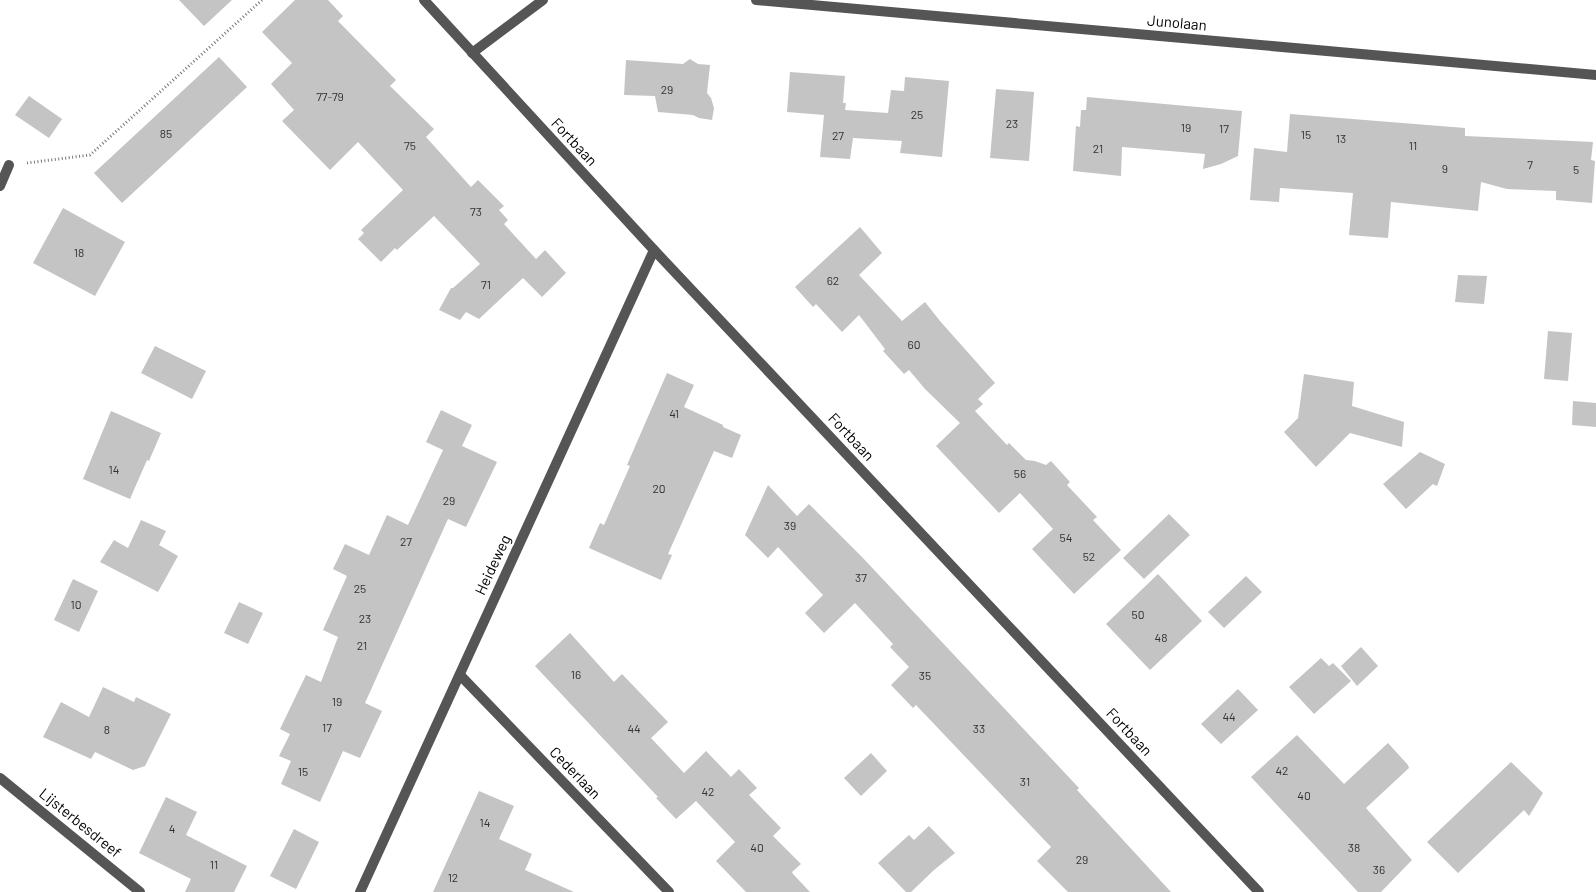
<svg xmlns="http://www.w3.org/2000/svg" width="1596" height="892" viewBox="0 0 1596 892" font-family="Barlow,sans-serif">
  <style>
    .building { fill: #c4c4c4 }
    .lines { fill: none; stroke-linecap: round; stroke-linejoin: round }
    .path { stroke: #777; stroke-width: 3; stroke-dasharray: 1 2.5; stroke-linecap: butt }
    .street { stroke: #555; stroke-width: 10 }
    .labels { text-anchor: middle; stroke-width: 4.5; stroke-linejoin: round; paint-order: stroke }
    .number-label { font-size: 12px; fill: #313131 }
    .street-label { font-size: 15px; fill: #000; stroke: #fff }
  </style>
  <rect width="100%" height="100%" fill="#fff"/>
  <!-- building -->
  <g class="building">
    <path d="M179,0H232L204,26Z"/>
    <path d="M295,0H328L343,16L338,21L396,80L390,86L434,129L426,137L471,187L478,180L504,206L499,210L508,220L504,224L536,259L545,250L566,273L542,297L523,278L479,319L466,312L460,320L439,310L451,288H453L480,264L434,216L397,250L395,248L381,262L358,239L364,233L361,230L403,190L358,142L330,170L282,121L294,110L271,84L292,63L262,32Z"/>
    <path d="M219,57L247,87L122,203L94,173Z"/>
    <path d="M690,59L698,64L710,65L707,93L711,98L714,108L712,120L699,118L693,115L658,112L655,96L624,95L626,60L683,64Z"/>
    <path d="M790,72L845,76L843,103H846L845,110L888,113L891,90L904,91L905,77L949,81L942,157L900,153L902,141L853,138L850,159L820,157L824,115L787,112Z"/>
    <path d="M996,89L1034,92L1029,161L990,158Z"/>
    <path d="M29,96L62,119L49,138L15,115Z"/>
    <path d="M1087,97L1242,111L1238,156L1221,164L1203,169L1205,154L1122,147L1121,176L1073,171L1076,126L1080,127L1081,110H1086Z"/>
    <path d="M1290,114L1465,128V136L1593,142L1591,160L1595,161L1592,203L1556,200V191L1507,189L1481,182L1478,211L1391,202L1388,238L1349,235L1353,193L1280,188L1279,202L1250,200L1254,148L1287,152Z"/>
    <path d="M63,208L125,242L95,296L33,263Z"/>
    <path d="M860,227L882,253L859,275L902,321L925,302L940,321L995,383L978,399L983,404L975,411L1007,445L1009,443L1026,460L1035,461L1046,465L1051,461L1070,482L1067,485L1097,517L1093,520L1121,550L1074,594L1032,549L1053,529L1020,493L999,513L936,446L960,423L925,389L909,370L904,374L883,351L885,349L859,315L842,332L816,304L813,307L795,287Z"/>
    <path d="M1458,275L1487,276L1484,304L1455,302Z"/>
    <path d="M1548,331L1572,333L1568,381L1544,379Z"/>
    <path d="M155,346L206,371L192,399L141,373Z"/>
    <path d="M667,373L694,385L684,407L723,425V427L741,435L732,458L714,451L668,554L672,555L661,580L589,548L600,523L604,525L630,466L627,465Z"/>
    <path d="M1304,374L1354,382L1352,406L1404,422L1402,447L1350,433L1316,467L1284,432L1298,418Z"/>
    <path d="M1573,401L1596,403V427L1572,425Z"/>
    <path d="M441,410L472,425L462,446L497,462L466,527L448,519L365,703L382,711L360,758L343,751L320,802L281,784L291,761L279,756L290,734L280,729L306,675L321,682L338,637L323,630L347,576L333,569L345,544L369,555L387,515L408,525L443,450L426,442Z"/>
    <path d="M111,411L161,433L149,461L147,460L130,499L83,479Z"/>
    <path d="M1420,452L1445,464L1437,486L1433,484L1406,509L1383,484Z"/>
    <path d="M768,485L797,516L809,504L862,557L1079,788L1077,790L1171,892H1068L1037,861L1051,847L916,705L913,708L891,685L909,667L890,647L893,644L855,603L824,633L805,613L823,595L778,547L768,558L745,535Z"/>
    <path d="M1169,514L1190,535L1144,579L1123,558Z"/>
    <path d="M141,520L166,531L159,545L178,556L158,592L100,562L114,540L128,548Z"/>
    <path d="M1158,574L1202,621L1150,670L1106,624Z"/>
    <path d="M1246,576L1262,592L1224,628L1208,612Z"/>
    <path d="M73,579L98,591L79,632L54,620Z"/>
    <path d="M239,602L263,613L248,644L224,633Z"/>
    <path d="M570,633L614,682L622,674L668,722L651,738L684,773L706,751L731,777L739,769L757,788L749,795L781,828L773,836L801,864L792,872L793,874L810,892H746L716,861L735,842L696,801L676,819L656,798L658,797L535,666Z"/>
    <path d="M1361,647L1378,666L1357,686L1341,666Z"/>
    <path d="M1321,658L1329,666L1333,663L1351,681L1314,714L1289,687Z"/>
    <path d="M103,687L134,702L136,697L171,714L145,766L133,770L95,752L91,759L43,737L61,702L89,717Z"/>
    <path d="M1238,689L1258,710L1221,744L1201,724Z"/>
    <path d="M1297,735L1344,784L1388,743L1408,765L1409,768L1366,808L1412,860L1381,892H1358L1251,777Z"/>
    <path d="M871,753L887,771L861,796L844,778Z"/>
    <path d="M1511,762L1543,793L1529,816L1524,810L1458,873L1427,842Z"/>
    <path d="M479,791L514,806L499,839L532,854L525,870L574,892H433Z"/>
    <path d="M166,797L197,812L186,835L247,866L234,892H185L191,879L139,853Z"/>
    <path d="M929,826L955,853L934,870L911,892H906L878,863L909,835L914,840Z"/>
    <path d="M294,829L319,842L296,889L270,876Z"/>
  </g>
  <g class="lines">
    <!-- path -->
    <path class="path" d="M27,163L90,155L262,0"/>
    <!-- street -->
    <g class="street">
      <path d="M424,0L654,250L1259,892"/>
      <path d="M756,0L1596,75"/>
      <path d="M472,53L543,0"/>
      <path d="M0,186L9,165"/>
      <path d="M460,675L669,892"/>
      <path d="M0,778L140,892"/>
      <path d="M360,892L654,250"/>
    </g>
  </g>
  <g class="labels">
    <!-- number labels -->
    <g class="number-label">
      <text x="667" y="94">29</text>
      <text x="330" y="101">77-79</text>
      <text x="917" y="119">25</text>
      <text x="1012" y="128">23</text>
      <text x="1186" y="132">19</text>
      <text x="1224" y="133">17</text>
      <text x="166" y="138">85</text>
      <text x="1306" y="139">15</text>
      <text x="838" y="140">27</text>
      <text x="1341" y="143">13</text>
      <text x="410" y="150">75</text>
      <text x="1413" y="150">11</text>
      <text x="1098" y="153">21</text>
      <text x="1530" y="169">7</text>
      <text x="1445" y="173">9</text>
      <text x="1576" y="174">5</text>
      <text x="476" y="216">73</text>
      <text x="79" y="257">18</text>
      <text x="833" y="285">62</text>
      <text x="486" y="289">71</text>
      <text x="914" y="349">60</text>
      <text x="674" y="418">41</text>
      <text x="114" y="474">14</text>
      <text x="1020" y="478">56</text>
      <text x="659" y="493">20</text>
      <text x="449" y="505">29</text>
      <text x="790" y="530">39</text>
      <text x="1066" y="542">54</text>
      <text x="406" y="546">27</text>
      <text x="1089" y="561">52</text>
      <text x="861" y="582">37</text>
      <text x="360" y="593">25</text>
      <text x="76" y="609">10</text>
      <text x="1138" y="619">50</text>
      <text x="365" y="623">23</text>
      <text x="1161" y="642">48</text>
      <text x="362" y="650">21</text>
      <text x="576" y="679">16</text>
      <text x="925" y="680">35</text>
      <text x="337" y="706">19</text>
      <text x="1229" y="721">44</text>
      <text x="327" y="732">17</text>
      <text x="634" y="733">44</text>
      <text x="979" y="733">33</text>
      <text x="107" y="734">8</text>
      <text x="1282" y="775">42</text>
      <text x="303" y="776">15</text>
      <text x="1025" y="786">31</text>
      <text x="708" y="796">42</text>
      <text x="1304" y="800">40</text>
      <text x="485" y="827">14</text>
      <text x="172" y="833">4</text>
      <text x="757" y="852">40</text>
      <text x="1354" y="852">38</text>
      <text x="1082" y="864">29</text>
      <text x="214" y="869">11</text>
      <text x="1379" y="874">36</text>
      <text x="453" y="882">12</text>
    </g>
    <!-- street labels -->
    <g class="street-label">
      <text transform="translate(1177 23) rotate(5)" y="5">Junolaan</text>
      <text transform="translate(574 142) rotate(47)" y="5">Fortbaan</text>
      <text transform="translate(851 437) rotate(47)" y="5">Fortbaan</text>
      <text transform="translate(493 565) rotate(-65)" y="5">Heideweg</text>
      <text transform="translate(1129 732) rotate(47)" y="5">Fortbaan</text>
      <text transform="translate(575 773) rotate(46)" y="5">Cederlaan</text>
      <text transform="translate(80 823) rotate(39)" y="5">Lijsterbesdreef</text>
    </g>
  </g>
</svg>
